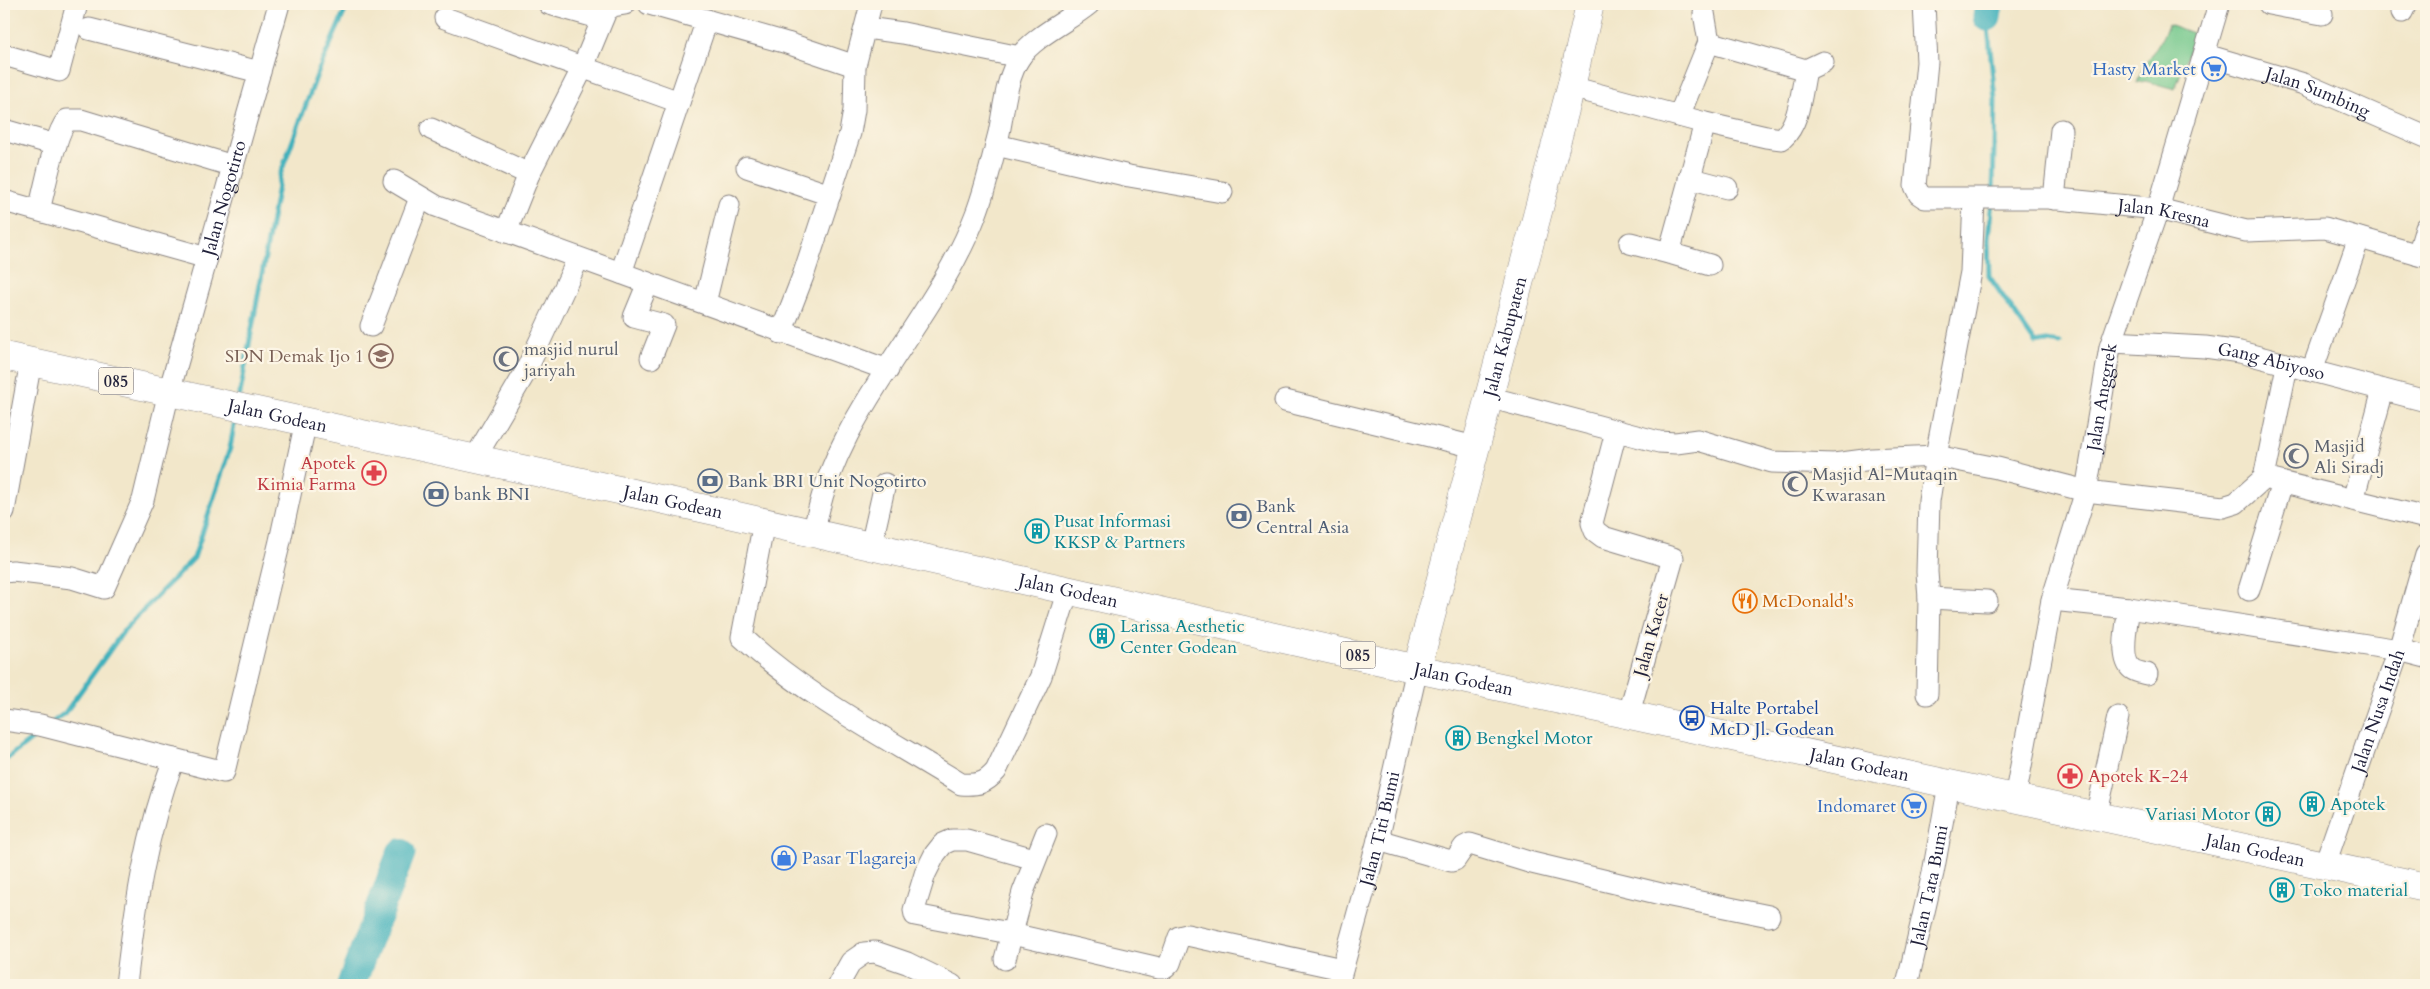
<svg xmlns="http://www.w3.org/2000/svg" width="2430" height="989" viewBox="0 0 2430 989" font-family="Cardo,serif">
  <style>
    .green { fill: #73c88c; stroke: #4a7564 }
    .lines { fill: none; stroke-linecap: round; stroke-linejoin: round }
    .stream { stroke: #41b1bc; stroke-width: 5 }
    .river { stroke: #41b1bc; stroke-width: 29 }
    .minor-casing { stroke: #8a8482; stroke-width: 23 }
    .major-casing { stroke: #8a8482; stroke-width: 29 }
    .minor { stroke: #fff; stroke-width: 21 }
    .major { stroke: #fff; stroke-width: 28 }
    .labels { text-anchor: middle; stroke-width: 4.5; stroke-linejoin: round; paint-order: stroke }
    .shield { fill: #fcf5e5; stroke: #63616e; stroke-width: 1 }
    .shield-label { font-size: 16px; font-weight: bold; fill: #22223b }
    .shop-label { font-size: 18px; fill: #366cbe; stroke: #fcf5e5; text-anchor: end }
    .street-label { font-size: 18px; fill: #22223b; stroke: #fcf5e5 }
    .worship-label { font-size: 18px; fill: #5b616d; stroke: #fcf5e5; text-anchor: start }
    .education-label { font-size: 18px; fill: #785e54; stroke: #fcf5e5; text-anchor: end }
    .health-label { font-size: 18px; fill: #be3a42; stroke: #fcf5e5; text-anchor: end }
    .service-label { font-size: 18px; fill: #4e5e75; stroke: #fcf5e5; text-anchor: start }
    .culture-label { font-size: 18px; fill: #0d838f; stroke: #fcf5e5; text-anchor: start }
    .food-label { font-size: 18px; fill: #c56008; stroke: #fcf5e5; text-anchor: start }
    .transit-label { font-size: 18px; fill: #164399; stroke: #fcf5e5; text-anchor: start }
  </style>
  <rect width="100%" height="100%" fill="#fcf5e5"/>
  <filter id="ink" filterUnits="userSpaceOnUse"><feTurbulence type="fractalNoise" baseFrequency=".02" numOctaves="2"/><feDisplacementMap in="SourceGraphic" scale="10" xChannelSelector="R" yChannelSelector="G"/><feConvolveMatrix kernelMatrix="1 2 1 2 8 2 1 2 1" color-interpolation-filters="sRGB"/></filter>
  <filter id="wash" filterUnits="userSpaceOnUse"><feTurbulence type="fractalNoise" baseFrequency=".0096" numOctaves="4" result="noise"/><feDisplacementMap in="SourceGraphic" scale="20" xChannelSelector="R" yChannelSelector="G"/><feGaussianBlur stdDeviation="1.12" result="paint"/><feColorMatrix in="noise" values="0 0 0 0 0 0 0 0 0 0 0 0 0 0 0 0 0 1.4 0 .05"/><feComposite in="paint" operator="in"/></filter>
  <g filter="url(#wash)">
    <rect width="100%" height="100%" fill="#f2e7ca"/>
    <!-- green -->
    <path class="green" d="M2168,24L2195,34L2175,89L2145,81L2137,83C2143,61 2161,46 2168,24Z"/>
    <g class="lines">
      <!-- stream -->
      <g class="stream">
        <path d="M1987,17L1995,100L1993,194"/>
        <path d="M1992,202L1988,238L1989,276L2035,343L2047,341L2060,343"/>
        <path d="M239,399L280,175L318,72L348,4"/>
        <path d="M53,722L65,713L125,629L194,558L230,448L236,414"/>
        <path d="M4,761L41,732"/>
      </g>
      <!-- river -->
      <g class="river">
        <path d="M1987,17L1989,4"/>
        <path d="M351,985L401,853"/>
      </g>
    </g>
  </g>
  <g filter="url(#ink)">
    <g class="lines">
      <!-- minor casing -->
      <g class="minor-casing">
        <g id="minor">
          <path d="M549,4L602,19"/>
          <path d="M649,4L787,43L855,66"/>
          <path id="s1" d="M1924,4L1927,62L1915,186L1919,194L1925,198H2048L2158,209L2246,231L2325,228L2426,257"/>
          <path d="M2269,4L2322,14"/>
          <path d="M2402,12L2406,4"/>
          <path d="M1704,13L1709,42"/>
          <path d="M445,18L679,102"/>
          <path d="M866,28L903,33L1020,57"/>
          <path d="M89,29L260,72"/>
          <path d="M4,55L59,71L77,4"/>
          <path id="s2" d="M2206,55L2304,84L2426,137"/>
          <path d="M1571,87L1705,123L1766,137L1782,139C1800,123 1801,93 1806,70"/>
          <path d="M1679,116L1709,42L1806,70L1823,62"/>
          <path d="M431,129L529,174"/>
          <path d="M4,130L56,145"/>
          <path d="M996,145L1129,176L1222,192"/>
          <path d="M747,167L830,195"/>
          <path d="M1689,178L1727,188"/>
          <path d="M394,181L436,206L888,370"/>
          <path d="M2054,199L2061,130"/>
          <path d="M4,201L207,258"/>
          <path d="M39,210C45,189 54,135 67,120H81L233,166"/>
          <path d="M506,232L529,174L582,69L606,11L613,6L625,4"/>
          <path d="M1630,243L1669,253L1705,123"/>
          <path d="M1669,253L1710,265"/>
          <path d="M2418,255L2426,228"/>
          <path d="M621,273L707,20"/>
          <path d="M648,283L634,317L664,325L651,358"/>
          <path d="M705,303L729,205"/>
          <path d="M371,326L420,198"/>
          <path d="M781,333L803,276L850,133L854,110L855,66L871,4"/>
          <path id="s3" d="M2112,342L2205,347L2240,352L2426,401"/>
          <path d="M2312,371L2359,238"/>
          <path d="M1488,397L1659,442L1676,443L1698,440L1772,462L1834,464L1872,459L1936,456L1997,468L2086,491L2223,507L2236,503L2264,478L2426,518"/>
          <path d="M1285,401L1475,447"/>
          <path d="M1616,432L1592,523L1595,531L1603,537L1673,558L1629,713"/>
          <path d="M475,458L525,373L578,259"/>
          <path d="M2264,478L2287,366"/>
          <path d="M2353,500L2383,390"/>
          <path d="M4,511L31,361"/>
          <path d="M764,522L742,637C806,697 887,738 961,784C977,785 985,784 996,771L1041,676L1068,590"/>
          <path d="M814,533C832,413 934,325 976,214C986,188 992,160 999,133C1004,109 1006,78 1020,57C1033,37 1070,20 1089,4"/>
          <path d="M871,546L885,484"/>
          <path id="s4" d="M4,572L13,571L72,578L104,588L143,500L169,392L279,4"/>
          <path d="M2249,590L2282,483"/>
          <path d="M1929,598L1987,601"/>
          <path d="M2052,600L2129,608L2399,650L2426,657"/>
          <path d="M2129,608C2127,623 2119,659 2132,669C2136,672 2143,673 2147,674"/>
          <path d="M1927,694L1929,598L1927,572L1929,501L1936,456L1971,272L1974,199"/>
          <path d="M4,720L40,725L224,772L280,541L306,421"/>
          <path id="s5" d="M2015,798L2052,600L2086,491L2110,347L2158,209L2219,4"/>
          <path d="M2096,817L2118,717"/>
          <path d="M1378,840L1451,861L1455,860L1464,847L1470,844L1532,863L1661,894L1769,916"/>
          <path d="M1034,859L967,840H952L943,844L935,854L925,874L914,910L915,915L999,931L1159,968H1165L1170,963L1179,937L1187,935L1342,969"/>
          <path id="s6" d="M2325,864L2399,650L2426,555"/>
          <path d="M1005,959L1023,892L1046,834"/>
          <path d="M126,985C135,907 146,832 174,759"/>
          <path d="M838,985L851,962L864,953L875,952L907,963L952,985"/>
          <path id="s7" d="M1338,985L1378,840L1417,669"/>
          <path id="s8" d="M1907,985L1933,873L1949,785"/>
        </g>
      </g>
      <!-- major casing -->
      <g class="major-casing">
        <g id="major">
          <path id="s9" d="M4,356L715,511L1417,669L2426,887"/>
          <path id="s10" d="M1417,669L1571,87L1590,4"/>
        </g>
      </g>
      <!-- minor -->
      <use href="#minor" class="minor"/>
      <!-- major -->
      <use href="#major" class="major"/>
    </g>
  </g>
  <!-- icons -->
  <defs>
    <g id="supermarket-ring" transform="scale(1.25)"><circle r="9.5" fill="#fcf5e5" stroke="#3f7fe0" stroke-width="1.5"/><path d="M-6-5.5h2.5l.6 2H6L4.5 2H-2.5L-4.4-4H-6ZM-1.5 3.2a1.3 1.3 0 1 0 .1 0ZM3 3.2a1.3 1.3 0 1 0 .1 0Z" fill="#3f7fe0"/></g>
    <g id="school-ring" transform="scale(1.25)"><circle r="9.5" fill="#fcf5e5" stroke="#8d6e63" stroke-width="1.5"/><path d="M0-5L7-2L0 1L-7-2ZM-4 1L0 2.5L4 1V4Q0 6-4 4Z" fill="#8d6e63"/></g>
    <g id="mosque-ring" transform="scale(1.25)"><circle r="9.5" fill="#fcf5e5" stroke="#6b7280" stroke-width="1.5"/><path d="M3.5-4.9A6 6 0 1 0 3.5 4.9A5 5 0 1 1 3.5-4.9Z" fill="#6b7280"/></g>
    <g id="pharmacy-ring" transform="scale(1.25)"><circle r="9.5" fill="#fcf5e5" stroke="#e0444e" stroke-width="1.5"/><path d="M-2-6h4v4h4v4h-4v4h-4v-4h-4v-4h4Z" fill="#e0444e"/></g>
    <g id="bank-ring" transform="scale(1.25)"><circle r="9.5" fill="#fcf5e5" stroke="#5c6f8a" stroke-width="1.5"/><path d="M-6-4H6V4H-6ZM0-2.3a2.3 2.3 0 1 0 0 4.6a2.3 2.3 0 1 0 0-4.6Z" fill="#5c6f8a"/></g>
    <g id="building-ring" transform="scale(1.25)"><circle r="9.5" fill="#fcf5e5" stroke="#0f9aa8" stroke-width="1.5"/><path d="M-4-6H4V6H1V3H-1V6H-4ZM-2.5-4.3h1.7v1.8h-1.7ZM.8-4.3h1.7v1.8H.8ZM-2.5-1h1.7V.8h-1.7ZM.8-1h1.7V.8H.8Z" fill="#0f9aa8"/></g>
    <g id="restaurant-ring" transform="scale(1.25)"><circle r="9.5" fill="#fcf5e5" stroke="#e8710a" stroke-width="1.5"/><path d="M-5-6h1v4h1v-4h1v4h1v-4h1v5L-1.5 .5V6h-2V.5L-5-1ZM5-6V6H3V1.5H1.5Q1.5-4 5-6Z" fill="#e8710a"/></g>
    <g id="bus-ring" transform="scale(1.25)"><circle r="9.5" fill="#fcf5e5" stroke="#1a4fb4" stroke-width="1.5"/><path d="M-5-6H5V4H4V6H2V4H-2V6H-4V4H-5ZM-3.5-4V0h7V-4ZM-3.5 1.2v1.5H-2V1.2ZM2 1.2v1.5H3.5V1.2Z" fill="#1a4fb4"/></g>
    <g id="shop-ring" transform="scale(1.25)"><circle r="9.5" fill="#fcf5e5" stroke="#3f7fe0" stroke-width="1.5"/><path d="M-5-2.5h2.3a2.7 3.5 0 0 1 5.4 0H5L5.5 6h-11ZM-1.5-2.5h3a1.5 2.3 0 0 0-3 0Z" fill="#3f7fe0"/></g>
  </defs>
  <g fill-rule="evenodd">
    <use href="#supermarket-ring" x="2214" y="69"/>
    <use href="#school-ring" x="381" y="356"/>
    <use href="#mosque-ring" x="506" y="359"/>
    <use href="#mosque-ring" x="2296" y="456"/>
    <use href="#pharmacy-ring" x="374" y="473"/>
    <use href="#bank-ring" x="710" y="481"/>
    <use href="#mosque-ring" x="1795" y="484"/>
    <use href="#bank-ring" x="436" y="494"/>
    <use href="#bank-ring" x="1239" y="516"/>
    <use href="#building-ring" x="1037" y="531"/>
    <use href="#restaurant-ring" x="1745" y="601"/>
    <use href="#building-ring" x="1102" y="636"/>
    <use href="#bus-ring" x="1692" y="718"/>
    <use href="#building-ring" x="1458" y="738"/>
    <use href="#pharmacy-ring" x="2070" y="776"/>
    <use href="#building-ring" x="2312" y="804"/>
    <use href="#supermarket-ring" x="1914" y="806"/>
    <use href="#building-ring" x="2268" y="814"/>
    <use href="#shop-ring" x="784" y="858"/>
    <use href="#building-ring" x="2282" y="890"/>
  </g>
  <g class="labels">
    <!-- shield labels -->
    <g class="shield">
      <rect x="98.5" y="367.5" width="35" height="27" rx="4"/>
      <rect x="1340.5" y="641.5" width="35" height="27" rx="4"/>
    </g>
    <g class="shield-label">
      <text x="116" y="387">085</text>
      <text x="1358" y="661">085</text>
    </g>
    <!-- shop labels -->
    <g class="shop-label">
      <text x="2196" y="75">Hasty Market</text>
      <text x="1896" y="812">Indomaret</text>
      <text x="802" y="864" text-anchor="start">Pasar Tlagareja</text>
    </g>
    <!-- street labels -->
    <g class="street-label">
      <text dy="6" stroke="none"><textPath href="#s2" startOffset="118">Jalan Sumbing</textPath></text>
      <text dy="6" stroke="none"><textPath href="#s4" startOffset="511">Jalan Nogotirto</textPath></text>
      <text dy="6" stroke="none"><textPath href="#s1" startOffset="439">Jalan Kresna</textPath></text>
      <text dy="6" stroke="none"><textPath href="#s10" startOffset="344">Jalan Kabupaten</textPath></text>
      <text dy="6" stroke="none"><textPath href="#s3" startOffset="161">Gang Abiyoso</textPath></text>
      <text dy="6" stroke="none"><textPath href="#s5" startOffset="411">Jalan Anggrek</textPath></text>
      <text dy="6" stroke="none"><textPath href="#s9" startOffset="280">Jalan Godean</textPath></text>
      <text dy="6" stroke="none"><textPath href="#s9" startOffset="685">Jalan Godean</textPath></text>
      <text dy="6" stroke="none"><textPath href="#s9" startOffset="1090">Jalan Godean</textPath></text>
      <text transform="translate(1651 635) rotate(-74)" y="6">Jalan Kacer</text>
      <text dy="6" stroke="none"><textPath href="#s9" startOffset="1495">Jalan Godean</textPath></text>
      <text dy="6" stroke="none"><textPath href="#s6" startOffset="162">Jalan Nusa Indah</textPath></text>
      <text dy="6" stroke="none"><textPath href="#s9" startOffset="1900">Jalan Godean</textPath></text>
      <text dy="6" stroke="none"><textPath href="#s7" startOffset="162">Jalan Titi Bumi</textPath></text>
      <text dy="6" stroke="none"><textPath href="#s9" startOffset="2305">Jalan Godean</textPath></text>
      <text dy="6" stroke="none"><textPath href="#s8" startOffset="102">Jalan Tata Bumi</textPath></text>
    </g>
    <!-- worship labels -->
    <g class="worship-label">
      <text x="524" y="355">masjid nurul<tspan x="524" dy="21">jariyah</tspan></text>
      <text x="2314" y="452">Masjid<tspan x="2314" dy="21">Ali Siradj</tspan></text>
      <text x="1812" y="480">Masjid Al-Mutaqin<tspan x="1812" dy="21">Kwarasan</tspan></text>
    </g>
    <!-- education labels -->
    <g class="education-label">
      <text x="364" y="362">SDN Demak Ijo 1</text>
    </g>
    <!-- health labels -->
    <g class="health-label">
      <text x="356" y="469">Apotek<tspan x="356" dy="21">Kimia Farma</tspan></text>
      <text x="2088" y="782" text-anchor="start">Apotek K-24</text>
    </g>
    <!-- service labels -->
    <g class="service-label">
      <text x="728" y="487">Bank BRI Unit Nogotirto</text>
      <text x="454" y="500">bank BNI</text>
      <text x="1256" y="512">Bank<tspan x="1256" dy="21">Central Asia</tspan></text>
    </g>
    <!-- culture labels -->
    <g class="culture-label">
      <text x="1054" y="527">Pusat Informasi<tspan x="1054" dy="21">KKSP &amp; Partners</tspan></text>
      <text x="1120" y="632">Larissa Aesthetic<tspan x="1120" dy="21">Center Godean</tspan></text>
      <text x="1476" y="744">Bengkel Motor</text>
      <text x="2330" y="810">Apotek</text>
      <text x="2250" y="820" text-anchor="end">Variasi Motor</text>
      <text x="2300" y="896">Toko material</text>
    </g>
    <!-- food labels -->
    <g class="food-label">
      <text x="1762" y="607">McDonald's</text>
    </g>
    <!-- transit labels -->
    <g class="transit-label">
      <text x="1710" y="714">Halte Portabel<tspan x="1710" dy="21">McD Jl. Godean</tspan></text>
    </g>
  </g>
  <!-- margin -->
  <rect width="2430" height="989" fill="none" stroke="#fcf5e5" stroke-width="20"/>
</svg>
